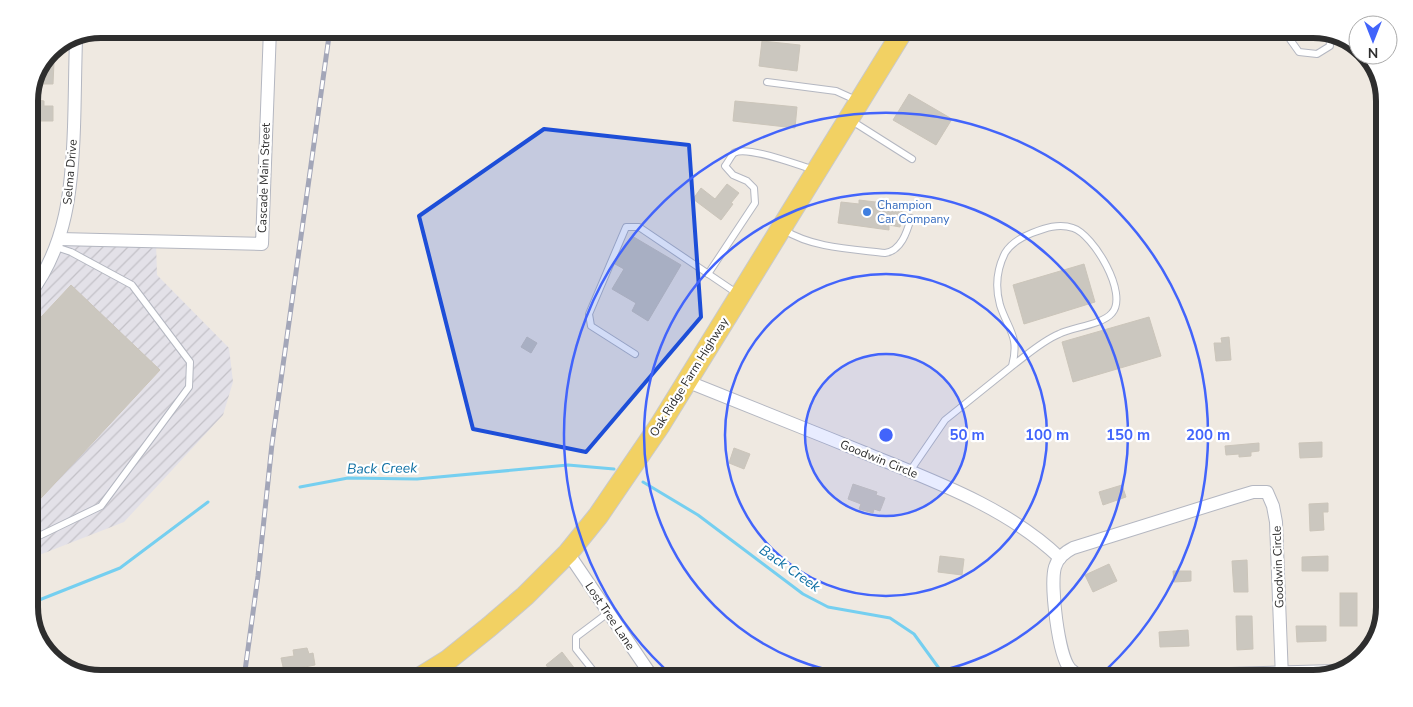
<svg xmlns="http://www.w3.org/2000/svg" width="1413" height="707" viewBox="0 0 1413 707" font-family="'Nunito Sans',sans-serif">
  <style>
    .industrial { fill: url(#industrial-furrows) }
    .lines { fill: none; stroke-linecap: round; stroke-linejoin: round }
    .stream { stroke: #75cff0; stroke-width: 3 }
    .building { fill: #cbc7bf; stroke: #cbc5ba }
    .service-casing { stroke: #b4b7c1; stroke-width: 8 }
    .minor-casing { stroke: #b4b7c1; stroke-width: 14 }
    .primary-casing { stroke: #c9c9c9; stroke-width: 22 }
    .service { stroke: #fff; stroke-width: 6 }
    .minor { stroke: #fff; stroke-width: 12 }
    .primary { stroke: #f2d163; stroke-width: 20 }
    .rail-casing { stroke: #a3a6b8; stroke-width: 5 }
    .rail { stroke: #fff; stroke-width: 3; stroke-dasharray: 9; stroke-linecap: butt }
    .marked { fill: #1d4ed8; fill-opacity: 0.2; stroke: #1d4ed8; stroke-width: 4; stroke-linejoin: round }
    .ring { fill: none; stroke: #4264fb; stroke-width: 2.5 }
    .shop-dot { fill: #3f7fe0; stroke: #fff; stroke-width: 2 }
    .labels { text-anchor: middle; stroke-width: 4.5; stroke-linejoin: round; paint-order: stroke }
    .street-label { font-size: 12px; fill: #2e2e2e; stroke: #fff }
    .shop-label { font-size: 12px; fill: #366cbe; stroke: #fff; text-anchor: start }
    .water-label { font-size: 14px; font-style: italic; fill: #0d6fa3; stroke: #fff }
    .rim { fill: none; stroke: #2e2e2e; stroke-width: 6 }
    .centre { fill: #4264fb; stroke: #fff; stroke-width: 2.5 }
    .ring-label { font-size: 15px; text-anchor: middle; font-weight: bold; fill: #4264fb; stroke: #fff; stroke-width: 4.5; stroke-linejoin: round; paint-order: stroke }
  </style>
  <defs>
    <pattern id="industrial-furrows" width="10" height="10" patternUnits="userSpaceOnUse" patternTransform="scale(1.25)"><rect width="10" height="10" fill="#e3e1e8"/><path d="M-1 1l2-2M0 10L10 0M9 11l2-2" fill="none" stroke="#c3c1c7"/></pattern>
  </defs>
  <rect width="100%" height="100%" fill="#efe9e1"/>
  <!-- industrial -->
  <g class="industrial">
    <path d="M707,29H867L861,41Z"/>
    <path d="M59,239L156,242L157,275L229,348L233,382L223,415L124,522L29,559V295Z"/>
  </g>
  <g class="lines">
    <!-- stream -->
    <g class="stream">
      <path d="M643,482L698,515L803,594L828,607L890,618L914,634L946,678"/>
      <path d="M300,487L348,478L417,479L568,465L614,469"/>
      <path d="M29,604L120,568L208,502"/>
    </g>
  </g>
  <!-- building -->
  <g class="building">
    <path d="M762,41L800,45L797,71L759,66Z"/>
    <path d="M45,62H54L53,84H36Z"/>
    <path d="M909,94L952,119L936,145L893,120Z"/>
    <path d="M38,100L44,101V106H53V121H29V106H38Z"/>
    <path d="M735,101L797,107L795,128L733,121Z"/>
    <path d="M727,184L739,193L731,203L733,204L721,220L693,199L701,188L715,199Z"/>
    <path d="M859,200L892,204V209L903,211L900,227L889,225V230L838,223L841,202L859,204Z"/>
    <path d="M632,236L681,265L648,321L632,311L636,303L612,289L624,269L615,264Z"/>
    <path d="M1084,264L1095,302L1024,324L1013,285Z"/>
    <path d="M71,285L160,370L29,511V330Z"/>
    <path d="M1149,317L1161,356L1073,382L1062,342Z"/>
    <path d="M527,337L537,343L531,353L521,347Z"/>
    <path d="M1229,337L1231,360L1216,361L1214,343H1222L1221,338Z"/>
    <path d="M1322,442V457L1300,458L1299,443Z"/>
    <path d="M1259,443V451L1251,452V456L1239,457V454L1226,455L1225,446Z"/>
    <path d="M734,448L750,454L744,469L729,463Z"/>
    <path d="M853,484L877,492L876,495L885,498L880,511L874,509L873,513L859,509L861,504L848,499Z"/>
    <path d="M1122,485L1126,497L1103,505L1099,492Z"/>
    <path d="M1328,503V512H1323L1324,530L1310,531L1309,504Z"/>
    <path d="M940,556L964,559L962,575L938,572Z"/>
    <path d="M1328,556V571H1302V557Z"/>
    <path d="M1247,560L1248,592H1234L1232,561Z"/>
    <path d="M1109,564L1117,581L1093,592L1085,575Z"/>
    <path d="M1173,571H1191V581L1174,582Z"/>
    <rect x="1340" y="593" width="17" height="33"/>
    <path d="M1236,616H1252L1253,649L1237,650Z"/>
    <path d="M1296,626H1326V641L1297,642Z"/>
    <path d="M1188,630L1189,646L1160,647L1159,632Z"/>
    <path d="M307,648L309,654L313,653L315,665L284,671L281,658L294,656L293,650Z"/>
    <path d="M562,652L582,678H556L546,665Z"/>
    <path d="M844,670L863,674L862,678H842Z"/>
  </g>
  <g class="lines">
    <!-- service casing -->
    <g class="service-casing">
      <g id="service">
        <path d="M1286,29L1289,38L1299,52L1317,54L1330,46L1329,33"/>
        <path d="M767,82L836,91L858,101"/>
        <path d="M852,121L912,159"/>
        <path d="M784,230C813,248 851,249 885,253C901,251 907,232 911,218"/>
        <path d="M708,274L755,203L754,188L747,181L733,175L725,166C728,162 731,156 734,153C747,145 800,166 815,170"/>
        <path d="M635,354L591,326L589,314L626,227H639L738,294"/>
        <path d="M910,471L945,420L1011,367L1012,366C1027,355 1042,341 1059,334C1073,327 1102,325 1112,313C1129,294 1093,234 1073,228C1059,223 1045,228 1032,233C1022,237 1011,243 1005,253C997,269 995,287 1000,305C1008,330 1020,336 1012,366"/>
        <path d="M29,535L39,536L101,506L189,387L190,362L132,285L71,252L56,247"/>
        <path d="M599,678L576,649V637L608,613"/>
      </g>
    </g>
    <!-- minor casing -->
    <g class="minor-casing">
      <g id="minor">
        <path d="M59,239L262,244L270,29"/>
        <path d="M29,295C67,246 72,187 74,127C75,98 75,69 76,39"/>
        <path d="M686,381C748,406 809,430 870,455C936,482 1008,508 1060,558"/>
        <path d="M568,553L653,678"/>
        <path d="M1091,678C1083,677 1076,675 1070,669C1058,655 1050,584 1055,567C1058,557 1065,552 1073,548L1233,498L1253,492H1267L1273,506L1276,522L1282,678"/>
        <path d="M1092,678L1335,671"/>
      </g>
    </g>
    <!-- primary casing -->
    <g class="primary-casing">
      <path id="primary" d="M419,678L448,660L489,627L525,596L568,553L598,516L660,425L904,29"/>
    </g>
    <!-- service -->
    <use href="#service" class="service"/>
    <!-- minor -->
    <use href="#minor" class="minor"/>
    <!-- primary -->
    <use href="#primary" class="primary"/>
    <!-- rail casing -->
    <g class="rail-casing">
      <path id="rail" d="M244,678L258,576L272,444L330,29"/>
    </g>
    <!-- rail -->
    <use href="#rail" class="rail"/>
  </g>
  <!-- marked area -->
  <path class="marked" d="M544,129L689,145L701,317L586,452L473,429L419,216Z"/>
  <!-- distance rings -->
  <circle cx="886" cy="435" r="81" fill="#4264fb" fill-opacity=".12"/>
  <g class="ring">
    <circle cx="886" cy="435" r="81"/>
    <circle cx="886" cy="435" r="161"/>
    <circle cx="886" cy="435" r="242"/>
    <path d="M675 678A322 322 0 1 1 1097 678"/>
  </g>
  <!-- markers -->
  <circle class="shop-dot" cx="867" cy="212" r="5"/>
  <g class="labels">
    <!-- street labels -->
    <g class="street-label">
      <text transform="translate(70 172) rotate(-85)" y="4">Selma Drive</text>
      <text transform="translate(264 178) rotate(-88)" y="4">Cascade Main Street</text>
      <text transform="translate(689 377) rotate(-58)" y="4">Oak Ridge Farm Highway</text>
      <text transform="translate(879 459) rotate(22)" y="4">Goodwin Circle</text>
      <text transform="translate(1278 567) rotate(-92)" y="4">Goodwin Circle</text>
      <text transform="translate(610 616) rotate(56)" y="4">Lost Tree Lane</text>
    </g>
    <!-- shop labels -->
    <g class="shop-label">
      <text x="877" y="209">Champion<tspan x="877" dy="14">Car Company</tspan></text>
    </g>
    <!-- water labels -->
    <g class="water-label">
      <text transform="translate(382 468) rotate(-1)" y="5">Back Creek</text>
      <text transform="translate(790 568) rotate(35)" y="5">Back Creek</text>
    </g>
  </g>
  <!-- crop -->
  <path d="M0 0H1413V707H0ZM101 38H1313A63 63 0 0 1 1376 101V607A63 63 0 0 1 1313 670H101A63 63 0 0 1 38 607V101A63 63 0 0 1 101 38Z" fill="#fff" fill-rule="evenodd"/>
  <path class="rim" d="M101 38H1313A63 63 0 0 1 1376 101V607A63 63 0 0 1 1313 670H101A63 63 0 0 1 38 607V101A63 63 0 0 1 101 38Z"/>
  <circle cx="886" cy="435" r="8" class="centre"/>
  <g class="ring-label">
    <text x="967" y="440">50 m</text>
    <text x="1047" y="440">100 m</text>
    <text x="1128" y="440">150 m</text>
    <text x="1208" y="440">200 m</text>
  </g>
  <!-- north arrow -->
  <g transform="translate(1373 40) rotate(180)"><circle r="24" fill="#ffffff" stroke="#ababab"/>
  <path d="M0-4L9 19L0 12L-9 19Z" fill="#4264fb"/>
  <text y="-8" font-size="14" font-weight="bold" text-anchor="middle" fill="#2e2e2e">N</text>
  </g>
</svg>
